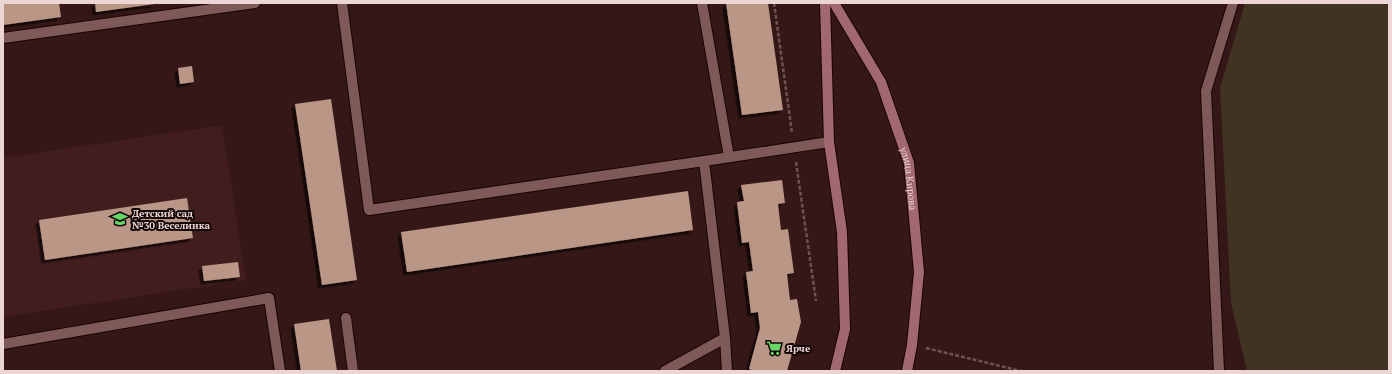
<svg xmlns="http://www.w3.org/2000/svg" width="1392" height="374" viewBox="0 0 1392 374" font-family="'PT Serif',serif">
  <style>
    .built { fill: #421d1d }
    .green { fill: #413322 }
    .building { fill: #b99686; filter: url(#shadow) }
    .lines { fill: none; stroke-linecap: round; stroke-linejoin: round }
    .lane-casing { stroke: #1b0304; stroke-width: 12 }
    .secondary-casing { stroke: #1b0304; stroke-width: 12 }
    .path { stroke: #6e5252; stroke-width: 2.5; stroke-dasharray: 4 2; stroke-linecap: butt }
    .lane { stroke: #7d5957; stroke-width: 10 }
    .secondary { stroke: #a16772; stroke-width: 10 }
    .labels { text-anchor: middle; stroke-width: 4; stroke-linejoin: round; paint-order: stroke }
    .street-label { font-size: 10px; fill: #ecd6d5; stroke: #140707 }
    .poi-label { font-size: 10px; font-weight: bold; fill: #ecd6d5; stroke: #140707; text-anchor: start }
  </style>
  <defs>
    <filter id="shadow"><feDropShadow dx="-3.5" dy="3.5" stdDeviation="0" flood-color="#0009"/></filter>
  </defs>
  <rect width="100%" height="100%" fill="#351717"/>
  <!-- built -->
  <path class="built" d="M222,125L246,280L3,317V158Z"/>
  <!-- green -->
  <path class="green" d="M1245,3H1389V371H1247L1231,303L1220,88Z"/>
  <!-- building -->
  <g class="building">
    <path d="M3,3H59L61,17L3,25Z"/>
    <path d="M95,3H154L155,4L96,12Z"/>
    <path d="M726,3H768L783,110L742,115Z"/>
    <path d="M192,66L194,82L180,84L178,68Z"/>
    <path d="M331,99L357,280L322,285L295,104Z"/>
    <path d="M782,180L785,203L778,204L781,230L788,229L794,273L787,274L790,300L797,299L801,322L787,371H755L749,369L760,328L758,312L751,313L746,272L753,271L749,242L742,243L737,202L744,201L741,185Z"/>
    <path d="M688,191L693,230L407,272L401,232Z"/>
    <path d="M187,198L193,238L45,260L39,220Z"/>
    <path d="M238,262L240,277L204,281L202,266Z"/>
    <path d="M329,319L337,371H301L294,324Z"/>
  </g>
  <g class="lines">
    <!-- lane casing -->
    <g class="lane-casing">
      <g id="lane">
        <path d="M342,3L369,210L704,161"/>
        <path d="M702,3L729,157"/>
        <path d="M3,38L255,3"/>
        <path d="M346,318L353,371"/>
        <path d="M725,338L727,371"/>
        <path d="M3,344L269,298L280,371"/>
        <path d="M665,371L725,338L704,161L829,142"/>
        <path d="M1219,371L1206,91L1233,3"/>
      </g>
    </g>
    <!-- secondary casing -->
    <g class="secondary-casing">
      <g id="secondary">
        <path d="M825,3L829,142L842,232L845,329L835,371"/>
        <path id="s1" d="M834,3L881,82L909,163L919,272L912,345L907,371"/>
      </g>
    </g>
    <!-- path -->
    <g class="path">
      <path d="M774,3L792,133"/>
      <path d="M796,162L816,301"/>
      <path d="M926,348L1021,371"/>
    </g>
    <!-- lane -->
    <use href="#lane" class="lane"/>
    <!-- secondary -->
    <use href="#secondary" class="secondary"/>
  </g>
  <!-- icons -->
  <defs>
    <g id="school-bare" transform="scale(1.2)"><path d="M0-5L7-2L0 1L-7-2ZM-4 1L0 2.5L4 1V4Q0 6-4 4Z" fill="#67d466" stroke="#140707" stroke-width="2.5" paint-order="stroke"/></g>
    <g id="supermarket-bare" transform="scale(1.2)"><path d="M-6-5.5h2.5l.6 2H6L4.5 2H-2.5L-4.4-4H-6ZM-1.5 3.2a1.3 1.3 0 1 0 .1 0ZM3 3.2a1.3 1.3 0 1 0 .1 0Z" fill="#67d466" stroke="#140707" stroke-width="2.5" paint-order="stroke"/></g>
  </defs>
  <g fill-rule="evenodd">
    <use href="#school-bare" x="120" y="219"/>
    <use href="#supermarket-bare" x="774" y="348"/>
  </g>
  <g class="labels">
    <!-- street labels -->
    <g class="street-label">
      <text dy="4" stroke="none"><textPath href="#s1" startOffset="193">улица Кирова</textPath></text>
    </g>
    <!-- poi labels -->
    <g class="poi-label">
      <text x="132" y="217">Детский сад<tspan x="132" dy="12">№30 Веселинка</tspan></text>
      <text x="786" y="352">Ярче</text>
    </g>
  </g>
  <!-- border -->
  <rect width="1392" height="374" fill="none" stroke="#ecd6d5" stroke-width="8"/>
</svg>
